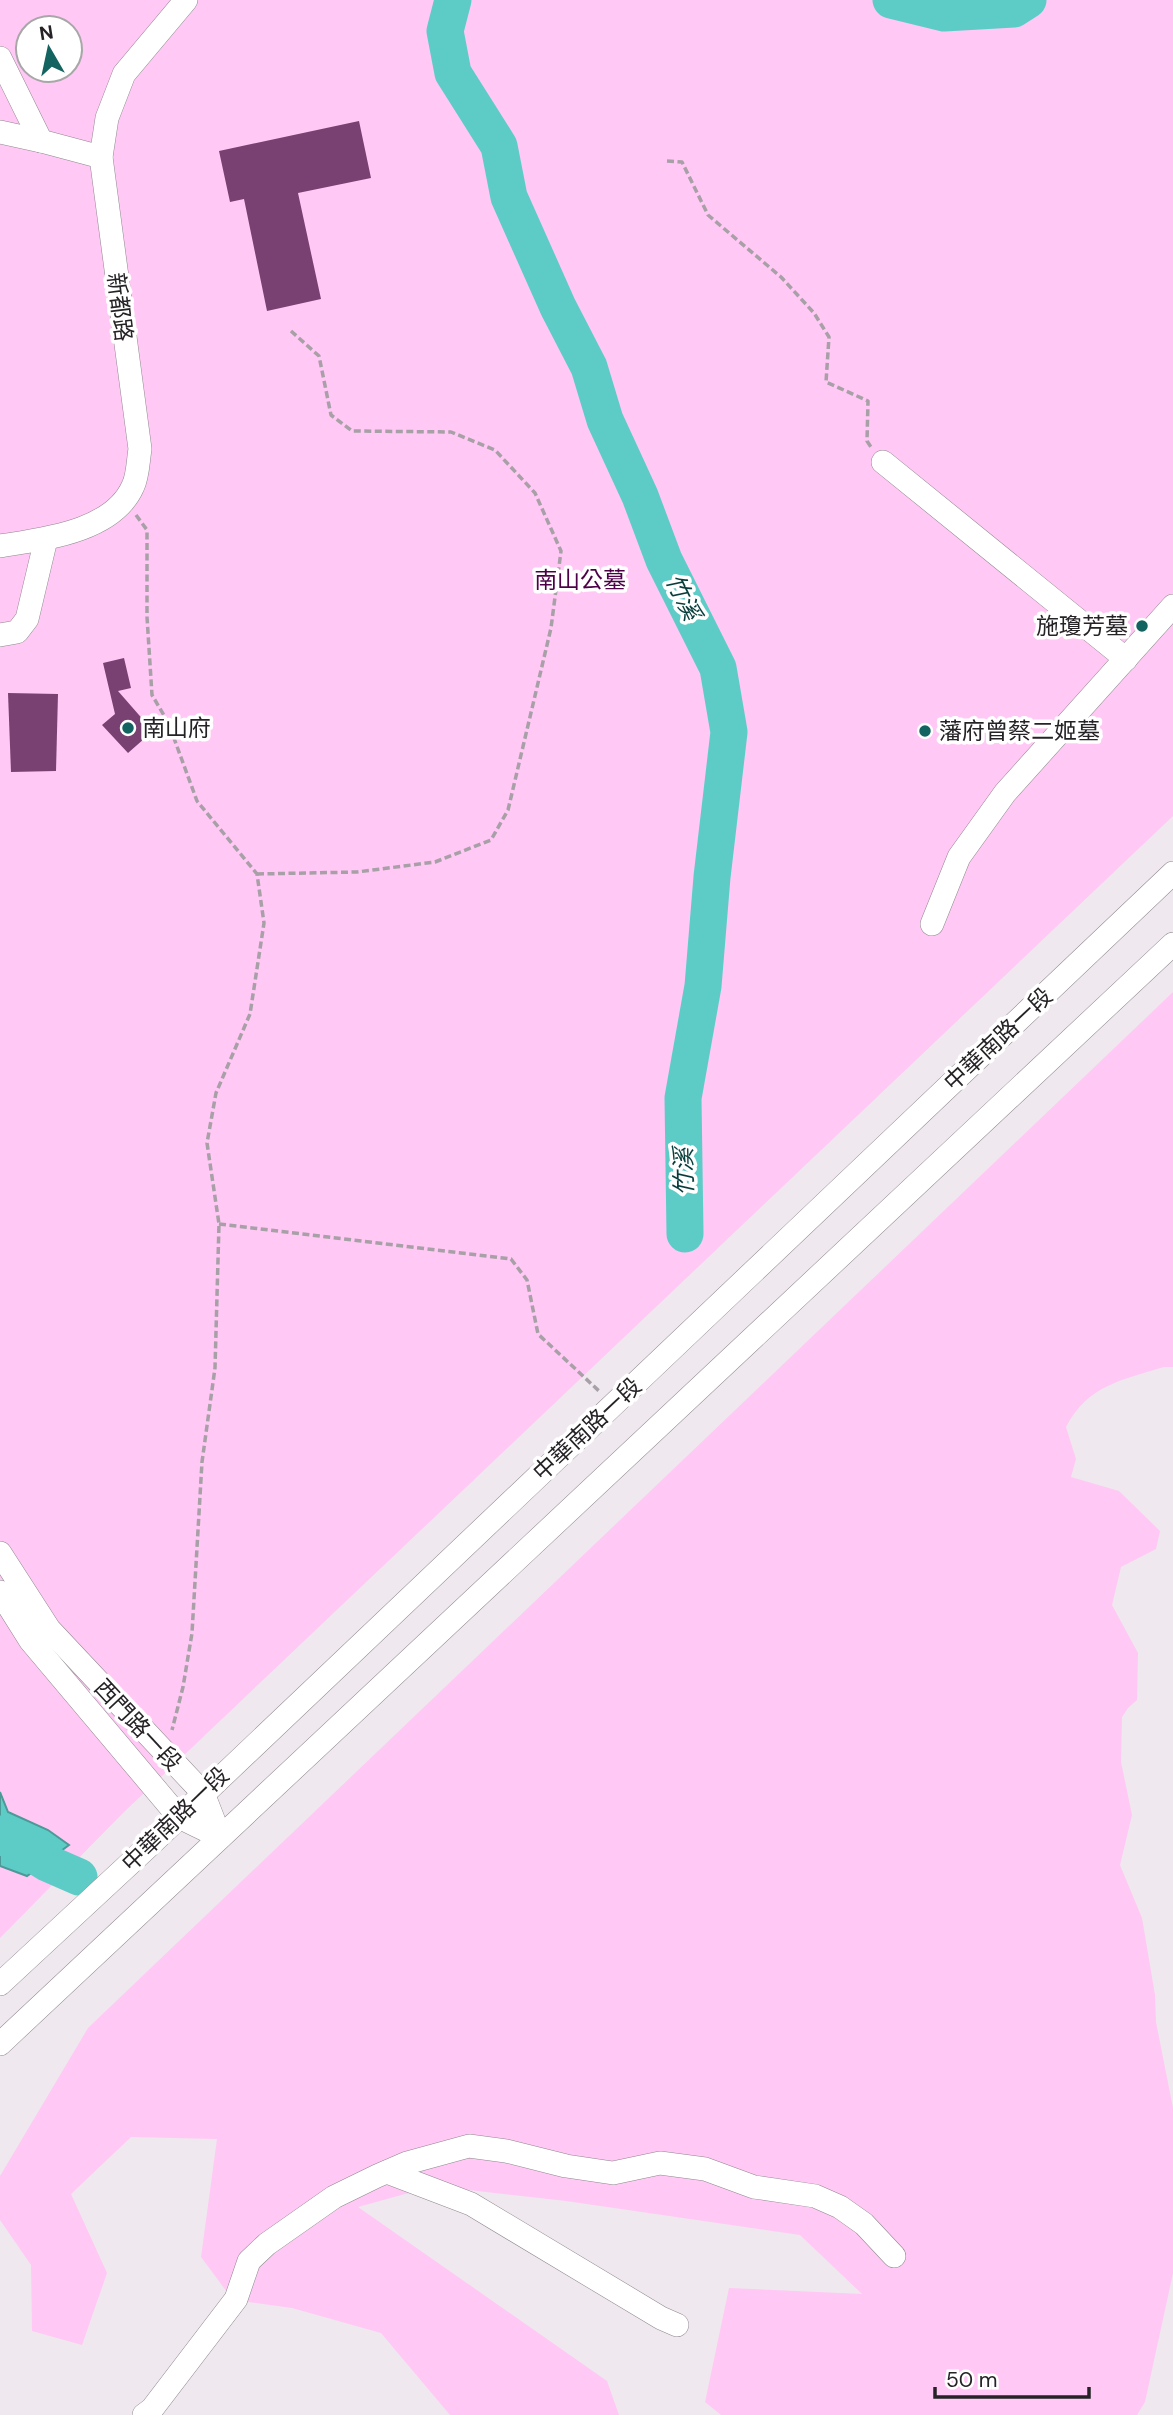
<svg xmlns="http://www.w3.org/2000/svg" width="1173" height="2415" viewBox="0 0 1173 2415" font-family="'DM Sans','Noto Sans TC',sans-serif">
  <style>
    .green { fill: #ffc8f5; fill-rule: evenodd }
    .water { fill: #5dccc7; stroke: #4c9997; stroke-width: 2 }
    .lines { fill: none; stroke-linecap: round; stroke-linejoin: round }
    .river { stroke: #5dccc7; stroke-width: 37 }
    .building { fill: #784171 }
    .minor-casing { stroke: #8f888e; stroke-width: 24 }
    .path { stroke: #a7a0a6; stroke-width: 3.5; stroke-dasharray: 7 3.5; stroke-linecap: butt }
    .minor { stroke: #fff; stroke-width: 23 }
    .poi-dot { fill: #136361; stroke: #fff; stroke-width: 2.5 }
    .labels { text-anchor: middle; stroke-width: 7; stroke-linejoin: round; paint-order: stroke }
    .street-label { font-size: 23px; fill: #262326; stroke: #fff }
    .park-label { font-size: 23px; fill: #4e0048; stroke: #fff }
    .poi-label { font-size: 23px; fill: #262326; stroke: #fff; text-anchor: start }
    .water-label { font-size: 24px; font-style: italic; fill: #073d3b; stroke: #fff }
  </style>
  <rect width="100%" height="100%" fill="#f0e8ef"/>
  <!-- green -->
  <g class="green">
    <path d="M0,0H1173V816L123,1813L0,1938ZM28,28H70V70H28Z"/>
    <path d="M1173,992V1367H1164C1122,1380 1088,1385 1066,1427L1076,1459L1071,1477L1119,1491L1160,1531L1156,1549L1121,1567L1112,1605L1138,1653L1137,1700L1128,1708L1122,1717L1121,1762L1132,1815L1120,1865L1142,1918L1155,1995L1156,2022L1173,2108V2273L1145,2402L1137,2415H721L705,2402L729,2288L862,2294L800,2235L566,2201L434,2186L358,2207L607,2381L619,2415H450L381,2333L292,2308L233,2300L201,2257L217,2139L131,2137L71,2194L107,2273L82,2345L32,2331L31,2265L0,2220V2176L88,2028Z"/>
  </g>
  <!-- water -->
  <path class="water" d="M0,1792L8,1812L48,1830L69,1845L27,1876L0,1866Z"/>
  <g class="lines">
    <!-- river -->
    <g class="river">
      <path d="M453,0L445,31L453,73L499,146L509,197L558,307L589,367L605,420L640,496L664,560L718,668L729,732L712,877L703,986L683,1098L685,1234"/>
      <path d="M891,0L944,13L1014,9L1028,0"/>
      <path d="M0,1834L47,1863L79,1877"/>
    </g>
  </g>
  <!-- building -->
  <g class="building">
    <path d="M359,121L371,178L298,193L321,299L267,311L244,199L230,202L219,151Z"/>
    <path d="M124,658L131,688L118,691L153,731L128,753L102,725L115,714L103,663Z"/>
    <path d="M8,693L58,694L56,771L11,772Z"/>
  </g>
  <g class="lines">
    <!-- minor casing -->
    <g class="minor-casing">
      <g id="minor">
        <path d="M0,58L41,141L101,157"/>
        <path d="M0,132L41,141"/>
        <path d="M883,462L1126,659"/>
        <path d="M0,546C43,539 113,532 133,486C138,476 138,461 140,449L101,157L107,118L124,74L186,0"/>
        <path d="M0,635L17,632L27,619L46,539"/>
        <path d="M932,924L959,857L1005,793L1173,606"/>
        <path d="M0,1553L49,1629L203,1793L220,1837"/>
        <path d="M0,1592L30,1640L179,1817L220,1837"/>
        <path d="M0,1984L152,1843L1173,873"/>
        <path d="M0,2044L1173,944"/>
        <path d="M387,2172L471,2204L661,2318L677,2325"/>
        <path d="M144,2415L152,2409L236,2299L249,2261L267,2244L334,2197L377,2176L407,2163L469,2146L506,2151L566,2166L613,2173L660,2163L705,2169L754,2187L815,2196L840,2207L864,2224L894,2256"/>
      </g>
    </g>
    <!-- path -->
    <g class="path">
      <path d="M667,161L682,162L708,215L781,277L814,313L829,337L826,382L868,401L867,441L871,447"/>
      <path d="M136,515L147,530V617L152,695L168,722L197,801L257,874L264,923L250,1014L216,1093L207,1143L219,1224L215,1368L202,1462L192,1633L183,1687L172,1730"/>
      <path d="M257,874L357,872L435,862L491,840L508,810L551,628L561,551L535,493L495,450L451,432L352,431L331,415L319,356L291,331"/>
      <path d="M219,1224L511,1259L527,1280L538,1334L599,1391"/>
    </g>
    <!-- minor -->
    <use href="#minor" class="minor"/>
  </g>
  <!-- markers -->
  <g class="poi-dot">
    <circle cx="1142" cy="626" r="7"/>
    <circle cx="128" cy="728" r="7"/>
    <circle cx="925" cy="731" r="7"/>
  </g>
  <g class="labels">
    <!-- street labels -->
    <g class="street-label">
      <text transform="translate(120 307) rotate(83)" y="8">新都路</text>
      <text transform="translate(998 1039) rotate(-43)" y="8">中華南路一段</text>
      <text transform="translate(587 1429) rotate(-43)" y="8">中華南路一段</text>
      <text transform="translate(138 1725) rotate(47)" y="8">西門路一段</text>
      <text transform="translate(175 1819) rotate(-44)" y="8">中華南路一段</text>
    </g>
    <!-- park labels -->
    <g class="park-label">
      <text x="580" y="588">南山公墓</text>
    </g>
    <!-- poi labels -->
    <g class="poi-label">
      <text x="1128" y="634" text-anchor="end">施瓊芳墓</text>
      <text x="142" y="736">南山府</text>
      <text x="939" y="739">藩府曾蔡二姬墓</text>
    </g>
    <!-- water labels -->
    <g class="water-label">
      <text transform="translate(683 597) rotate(64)" y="8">竹溪</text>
      <text transform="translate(684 1172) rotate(-91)" y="8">竹溪</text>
    </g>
  </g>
  <!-- north arrow -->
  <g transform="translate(49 49) rotate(351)"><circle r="33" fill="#ffffff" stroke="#a8a7a8" stroke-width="2"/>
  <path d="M0-5L12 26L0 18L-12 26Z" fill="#136361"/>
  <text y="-10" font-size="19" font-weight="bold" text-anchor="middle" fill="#262326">N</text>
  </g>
  <!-- scale -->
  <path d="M935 2387v10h154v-10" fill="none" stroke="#262326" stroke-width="3.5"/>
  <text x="946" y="2387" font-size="21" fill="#262326" stroke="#ffffff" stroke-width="5" paint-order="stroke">50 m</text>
</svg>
